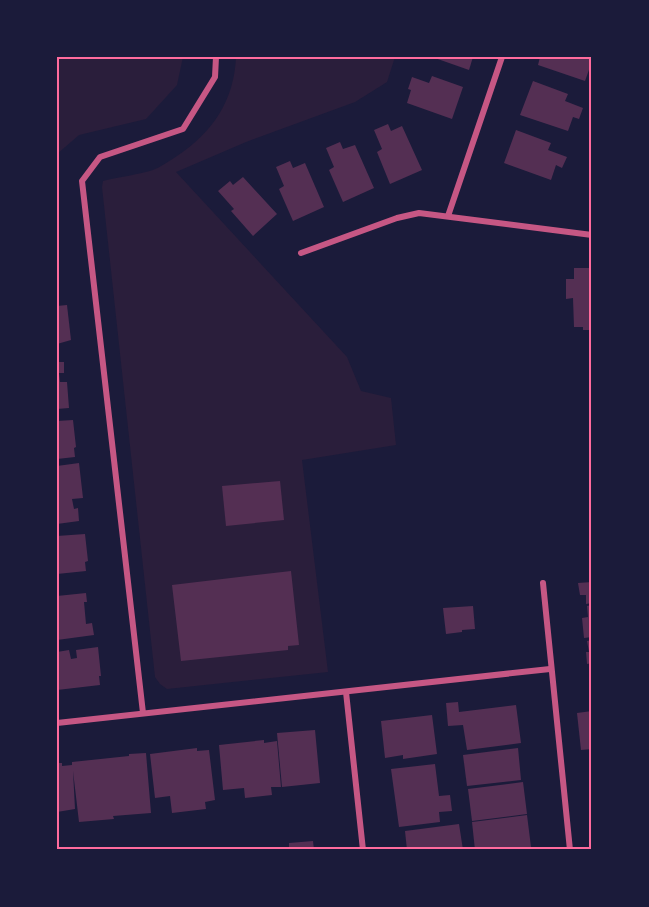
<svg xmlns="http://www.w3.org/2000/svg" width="649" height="907" viewBox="0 0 649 907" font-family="Rubik,sans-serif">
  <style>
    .green { fill: #2a1e3b }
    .building { fill: #542f53 }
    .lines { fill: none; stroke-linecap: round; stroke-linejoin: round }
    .minor { stroke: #c65784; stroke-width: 6 }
    .neatline { fill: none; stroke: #ff6b9d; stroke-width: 2 }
  </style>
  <rect width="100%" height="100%" fill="#1b1b3a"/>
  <!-- green -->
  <g class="green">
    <path d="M57,57H183L177,85L146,119L79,135L57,154Z"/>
    <path d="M236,57H395L387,82L355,102L246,142L176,172L347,357L361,391L391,398L396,445L302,460L328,672L167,689L160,684L155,677L102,187L103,181C119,177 137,175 153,170C161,167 169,161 177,156C213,132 234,101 236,57Z"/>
  </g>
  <!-- building -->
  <g class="building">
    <path d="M432,57H473L469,70Z"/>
    <path d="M540,57H592V68L590,67L585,81L538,65Z"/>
    <path d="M432,76L463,87L452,119L407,103L411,90L408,89L412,77L429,83Z"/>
    <path d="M533,81L568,94L565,101L583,108L579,119L573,117L568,131L520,115Z"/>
    <path d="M388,124L391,131L402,126L422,170L390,184L377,152L382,149L374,130Z"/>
    <path d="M516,130L551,143L548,150L567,157L562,168L556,165L551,180L504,163Z"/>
    <path d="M340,142L343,149L355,145L374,188L343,202L329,170L334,167L326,148Z"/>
    <path d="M290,161L293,168L305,163L324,207L293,221L279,189L284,186L276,167Z"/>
    <path d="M243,177L277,214L253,236L231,211L234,209L218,191L230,181L233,185Z"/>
    <path d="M574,268H592V330H583V327H574L573,298L566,299V279H574Z"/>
    <path d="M67,305L71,340L57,344V306Z"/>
    <path d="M57,362H64V373H59L60,382H67L69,408L57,409Z"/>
    <path d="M73,420L76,447L74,448L75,457L57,459V421Z"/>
    <path d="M79,463L83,498L72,499L74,509L78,508L79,521L57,524V466Z"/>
    <path d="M280,481L284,520L226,526L222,486Z"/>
    <path d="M85,534L88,561L85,562L86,571L57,574V536Z"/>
    <path d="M291,571L299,645L288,646V650L181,661L172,585Z"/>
    <path d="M592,582V603L586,604V595H580L578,583Z"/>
    <path d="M86,593L87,602H84L86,624L92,623L94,635L57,640V596Z"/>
    <path d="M592,605V637L584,638L582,618L588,617L587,606Z"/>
    <path d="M473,606L475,629L462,630V632L446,634L443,608Z"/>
    <path d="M592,640V663L587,664L586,652H589L587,641Z"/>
    <path d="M98,647L101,676H99L100,685L57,690V652L69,650L71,659L77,658L76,650Z"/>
    <path d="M458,702L459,712L516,705L521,743L467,750L463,725L448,726L446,703Z"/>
    <path d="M592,711V749L581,750L577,713Z"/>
    <path d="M432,715L437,754L403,759V755L385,758L381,721Z"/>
    <path d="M315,730L320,783L282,787L277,733Z"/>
    <path d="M264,740V743L277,741L281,787H271L272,795L245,798L244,788L223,790L219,745Z"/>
    <path d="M197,748V751L209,750L215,800L205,802L206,809L172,813L170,796L155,798L150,754Z"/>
    <path d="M518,748L521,780L467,786L463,755Z"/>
    <path d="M146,753L151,813L113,816L114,819L79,822L73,771L75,809L57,812V763H62V766L72,765V762L129,756V754Z"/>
    <path d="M435,764L439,796L450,795L452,811L439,812L440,822L399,827L391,769Z"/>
    <path d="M523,782L527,814L472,821L468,789Z"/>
    <path d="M527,815L531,847L507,850H475L472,822Z"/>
    <path d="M459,824L463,850H407L405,831Z"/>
    <path d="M313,841L314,850H289V843Z"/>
  </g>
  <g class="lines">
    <!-- minor -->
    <g class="minor">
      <path d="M448,216L502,57"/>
      <path d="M301,253L397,218L419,213L592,235"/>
      <path d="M543,583L570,850"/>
      <path d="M346,692L363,850"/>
      <path d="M143,713L82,181L100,157L183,129L215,77L216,57"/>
      <path d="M57,723L550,669"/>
    </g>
  </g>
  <!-- border -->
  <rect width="649" height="907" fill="none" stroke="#1b1b3a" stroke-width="117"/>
  <rect x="58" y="58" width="532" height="790" class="neatline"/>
</svg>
